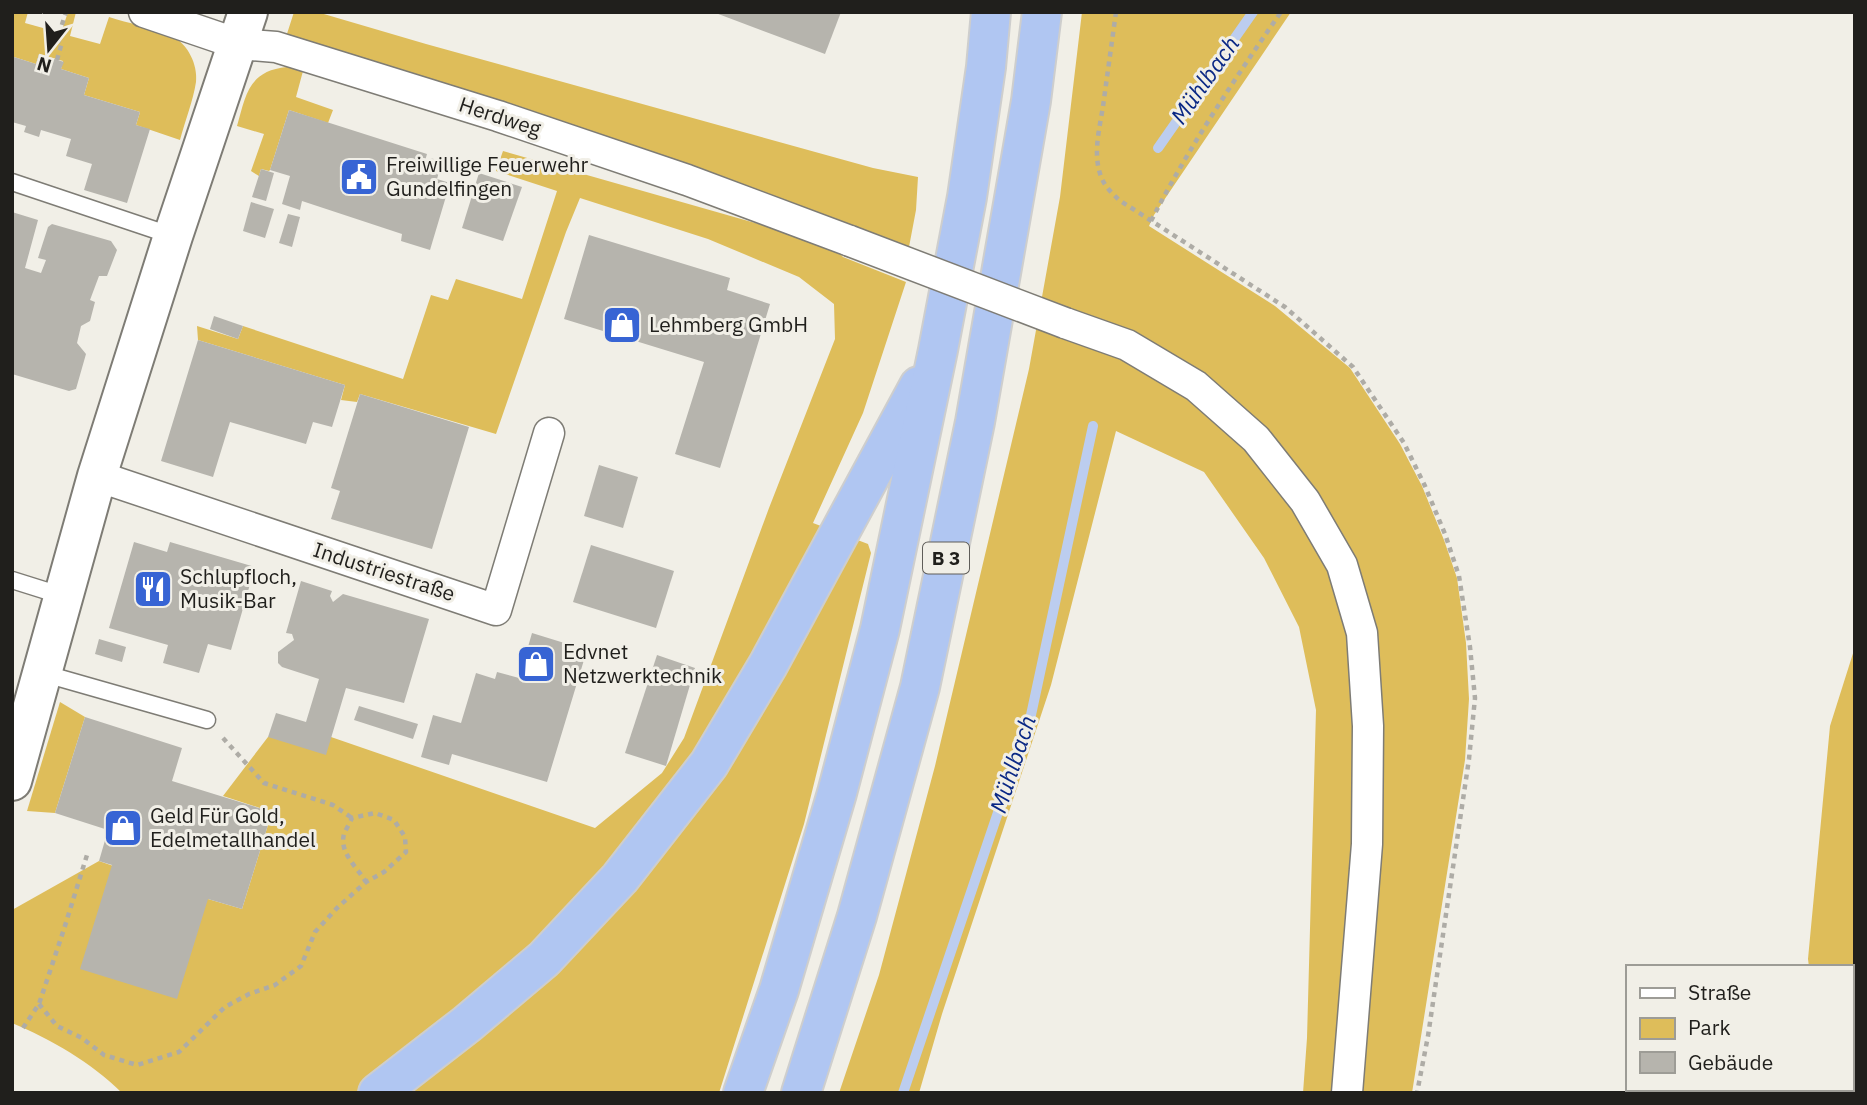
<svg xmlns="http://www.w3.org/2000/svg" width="1867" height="1105" viewBox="0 0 1867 1105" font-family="'IBM Plex Sans',sans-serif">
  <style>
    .green { fill: #debd5a }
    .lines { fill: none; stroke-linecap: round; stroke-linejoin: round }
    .stream { stroke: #bccdef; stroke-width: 10 }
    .building { fill: #b6b4ad }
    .lane-casing { stroke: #7e7c75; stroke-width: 19 }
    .street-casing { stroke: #7e7c75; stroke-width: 33 }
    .secondary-casing { stroke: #7e7c75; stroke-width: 42 }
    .highway-casing { stroke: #cececd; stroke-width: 42 }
    .path { stroke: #aeaca6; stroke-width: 4.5; stroke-dasharray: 5 5; stroke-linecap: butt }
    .lane { stroke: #fff; stroke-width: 16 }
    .street { stroke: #fff; stroke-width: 30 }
    .secondary { stroke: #fff; stroke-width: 38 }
    .highway { stroke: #b0c6f2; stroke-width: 38 }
    .street-bridge-casing { stroke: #7e7c75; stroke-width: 33; stroke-linecap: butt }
    .street-bridge { stroke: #fff; stroke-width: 30 }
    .labels { text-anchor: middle; stroke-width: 6; stroke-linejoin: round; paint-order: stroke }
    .shield { fill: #f1efe7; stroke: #5f5d59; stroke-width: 2 }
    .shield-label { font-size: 19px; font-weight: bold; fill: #201f1c }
    .street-label { font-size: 21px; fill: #201f1c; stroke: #f1efe7 }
    .poi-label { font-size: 21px; fill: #201f1c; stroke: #f1efe7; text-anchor: start }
    .water-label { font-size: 23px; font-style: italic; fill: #0a2885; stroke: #f1efe7 }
  </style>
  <rect width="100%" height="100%" fill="#f1efe7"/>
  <!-- green -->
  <g class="green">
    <path d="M12,12H28L25,23L61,33L68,12H76L70,36L100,44L109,17C127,23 155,28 172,36C188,44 198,65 196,82C193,101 185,121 180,140L136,125L140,112L84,95L89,78L61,69L63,61L39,54L36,64L14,57L12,62Z"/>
    <path d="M294,12H317L426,44L873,168L918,177L916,210L909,247L855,226L285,40Z"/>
    <path d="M1082,12H1291L1154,215L1149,226L1275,306L1350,368L1400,444L1422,486L1444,540L1457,578L1466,643L1469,699L1465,760L1412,1093H1303L1307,1038L1316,710L1299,627L1264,558L1204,472L1116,431L1051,685L942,1014L919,1093H839L879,975L935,766L1029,369L1060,197Z"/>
    <path d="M287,67L303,71L296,97L333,110L328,123L289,110L270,170L269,171L261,169L259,176L251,171L264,134L237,126C246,95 248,71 287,67Z"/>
    <path d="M503,151L832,245L843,257L906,282L863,413L813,523L868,544L871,553L804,824L719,1093H122C91,1062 52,1040 12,1023V910L99,861L208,899L242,909L272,812L223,796L268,737H331L595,828L662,773L684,738L769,508L835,339L834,304L799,277L708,239L580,198L566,232L496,434L360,394L357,402L341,400L345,385L198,340L197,326L238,339L243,326L403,379L431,295L448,300L456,279L522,299L557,191L496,171Z"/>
    <path d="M1855,647V1093H1828V1089H1851V967H1809L1808,959L1830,726Z"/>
    <path d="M60,702L85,717L55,813L27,811Z"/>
  </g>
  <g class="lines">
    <!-- stream -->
    <g class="stream">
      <path d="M1158,148L1253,12"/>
      <path d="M903,1093L1031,715L1093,426"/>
    </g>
  </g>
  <!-- building -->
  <g class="building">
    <path d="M713,12H841L825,54Z"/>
    <path d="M39,54L64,62L61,69L89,78L84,95L140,112L136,125L150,129L127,203L84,190L92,164L66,156L71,139L41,130L39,137L24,132L26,126L12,122L14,57L36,64Z"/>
    <path d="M289,110L427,154L425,161L428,162L430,158L442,161L437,179L450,183L430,250L401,241L402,234L302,201L300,210L282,204L290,176L270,170Z"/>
    <path d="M261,169L274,173L266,201L252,197Z"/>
    <path d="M479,173L522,187L503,241L462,228Z"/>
    <path d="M251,202L274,209L265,238L243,231Z"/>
    <path d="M12,212L38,220L25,268L41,273L46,260L38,258L48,227L52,224L111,241L117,250L107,276H99L90,300L95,302L90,321L81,326L77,343L86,354L76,389L69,391L12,374Z"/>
    <path d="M288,214L300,217L292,247L279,243Z"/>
    <path d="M589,235L730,278L727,290L770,304L720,468L675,454L704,362L564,319Z"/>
    <path d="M214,316L243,326L238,339L210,329Z"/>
    <path d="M198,340L345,385L332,427L313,422L306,444L230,422L213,477L161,461Z"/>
    <path d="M360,394L469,427L432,549L331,519L340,491L331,488Z"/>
    <path d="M599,465L638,477L623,528L584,516Z"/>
    <path d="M134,542L167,552L170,542L255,567L231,650L208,644L199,673L163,663L168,645L109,628Z"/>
    <path d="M591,545L674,571L656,628L573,602Z"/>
    <path d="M301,581L332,591L330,596L333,602L343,594L429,619L404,703L346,688L326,755L268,737L276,713L306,722L319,679L282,667L278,663V652L294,640L292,634L286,633Z"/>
    <path d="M532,633L587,650L547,782L452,754L449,765L421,757L433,715L461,723L476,673L495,679L497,672L519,678Z"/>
    <path d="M99,639L126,647L122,662L95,654Z"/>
    <path d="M657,655L695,668L666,766L625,753Z"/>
    <path d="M359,706L418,724L413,739L354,720Z"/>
    <path d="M85,717L182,748L172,781L272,812L242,909L208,899L177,999L80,969L112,865L99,861L108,830L55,813Z"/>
  </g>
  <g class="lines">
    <!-- lane casing -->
    <g class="lane-casing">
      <g id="lane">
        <path d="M12,182L173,236"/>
        <path d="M12,580L63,596"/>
        <path d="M42,673L207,720"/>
      </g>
    </g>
    <!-- street casing -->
    <g class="street-casing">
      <g id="street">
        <path d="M144,12L238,44L276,47L498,116L687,180L850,241"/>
        <path d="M1065,323L1127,345L1196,386L1256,439L1305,501L1342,565L1362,633L1368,726L1367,844L1347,1093"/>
        <path d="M97,476L496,610L549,433"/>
      </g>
    </g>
    <!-- secondary casing -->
    <g class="secondary-casing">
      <path id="secondary" d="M12,781L97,476L173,236L248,12"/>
    </g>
    <!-- highway casing -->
    <g class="highway-casing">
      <g id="highway">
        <path d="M378,1093L467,1024L544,959L620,878L709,764L768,665L919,386"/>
        <path d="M743,1093L779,990L837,793L880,629L938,350L967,197L986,67L991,12"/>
        <path d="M801,1093L857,916L920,687L975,422L1031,101L1042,12"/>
      </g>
    </g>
    <!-- path -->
    <g class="path">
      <path d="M1116,12C1112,41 1108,70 1104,99C1101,125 1091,153 1102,179C1106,188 1113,194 1119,200L1285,307L1353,367L1404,443L1425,486L1445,534L1459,576L1470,647L1475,698L1469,759L1428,1036L1417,1093"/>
      <path d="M57,60L62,42L57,40L66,12"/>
      <path d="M1151,221C1189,147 1234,80 1281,12"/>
      <path d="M223,738L264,783L333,805L352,818"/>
      <path d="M39,1004L57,1026L82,1038L104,1055L137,1065L179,1052L225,1007L249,994L275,985L301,966L315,932L337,908L366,882L384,872L406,852L405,837L394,820L375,813L352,818C350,823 346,829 344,834C339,853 357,867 366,882"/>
      <path d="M23,1028L39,1004L64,929L87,855"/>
    </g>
    <!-- lane -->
    <use href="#lane" class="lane"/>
    <!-- street -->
    <use href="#street" class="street"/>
    <!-- secondary -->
    <use href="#secondary" class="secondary"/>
    <!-- highway -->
    <use href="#highway" class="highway"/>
    <!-- street-bridge casing -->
    <g class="street-bridge-casing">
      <path id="street-bridge" d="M850,241L1065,323"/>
    </g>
    <!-- street-bridge -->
    <use href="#street-bridge" class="street-bridge"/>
  </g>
  <!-- icons -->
  <defs>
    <g id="civic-square" transform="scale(2.0125)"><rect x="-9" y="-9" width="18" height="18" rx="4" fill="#3764d4" stroke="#f1efe7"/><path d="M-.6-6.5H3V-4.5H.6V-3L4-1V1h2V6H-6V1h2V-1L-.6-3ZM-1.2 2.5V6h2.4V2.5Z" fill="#fff"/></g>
    <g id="shop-square" transform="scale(2.0125)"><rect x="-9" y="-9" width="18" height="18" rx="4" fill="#3764d4" stroke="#f1efe7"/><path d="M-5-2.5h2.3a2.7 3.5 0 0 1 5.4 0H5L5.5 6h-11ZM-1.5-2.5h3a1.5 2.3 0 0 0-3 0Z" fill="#fff"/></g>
    <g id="restaurant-square" transform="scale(2.0125)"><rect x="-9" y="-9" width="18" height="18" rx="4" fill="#3764d4" stroke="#f1efe7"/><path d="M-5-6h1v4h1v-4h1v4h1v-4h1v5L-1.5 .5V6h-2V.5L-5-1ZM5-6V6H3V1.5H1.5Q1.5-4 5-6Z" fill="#fff"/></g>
  </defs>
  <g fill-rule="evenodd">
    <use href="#civic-square" x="359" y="177"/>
    <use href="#shop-square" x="622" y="325"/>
    <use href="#restaurant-square" x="153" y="589"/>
    <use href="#shop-square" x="536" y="664"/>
    <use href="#shop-square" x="123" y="828"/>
  </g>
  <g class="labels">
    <!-- shield labels -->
    <rect class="shield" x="923" y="542.5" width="46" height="31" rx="5"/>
    <g class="shield-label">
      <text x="946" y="565">B 3</text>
    </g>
    <!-- street labels -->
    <g class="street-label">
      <text transform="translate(500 117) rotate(18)" y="7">Herdweg</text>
      <text transform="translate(384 572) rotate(18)" y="7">Industriestraße</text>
    </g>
    <!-- poi labels -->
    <g class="poi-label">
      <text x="386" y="172">Freiwillige Feuerwehr<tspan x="386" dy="24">Gundelfingen</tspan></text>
      <text x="649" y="332">Lehmberg GmbH</text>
      <text x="180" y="584">Schlupfloch,<tspan x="180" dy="24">Musik-Bar</tspan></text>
      <text x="563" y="659">Edvnet<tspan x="563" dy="24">Netzwerktechnik</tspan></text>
      <text x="150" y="823">Geld Für Gold,<tspan x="150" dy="24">Edelmetallhandel</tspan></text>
    </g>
    <!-- water labels -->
    <g class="water-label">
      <text transform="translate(1205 80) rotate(-55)" y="8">Mühlbach</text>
      <text transform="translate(1013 764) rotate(-72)" y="8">Mühlbach</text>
    </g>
  </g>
  <!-- border -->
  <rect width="1867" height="1105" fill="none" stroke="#201f1c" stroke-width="28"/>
  <!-- legend -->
  <rect x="1626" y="965" width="228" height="126" fill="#f1efe7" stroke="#9d9c96" stroke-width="2"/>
  <rect x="1640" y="988" width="35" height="10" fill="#ffffff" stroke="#9d9c96" stroke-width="2"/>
  <text x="1688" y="1000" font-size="21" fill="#201f1c">Straße</text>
  <rect x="1640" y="1018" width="35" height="21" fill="#debd5a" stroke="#9d9c96" stroke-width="2"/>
  <text x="1688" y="1035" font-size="21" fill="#201f1c">Park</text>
  <rect x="1640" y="1052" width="35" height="21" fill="#b6b4ad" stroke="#9d9c96" stroke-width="2"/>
  <text x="1688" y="1070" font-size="21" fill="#201f1c">Gebäude</text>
  <!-- north arrow -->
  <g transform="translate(49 49) rotate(197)" stroke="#f1efe7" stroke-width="5" paint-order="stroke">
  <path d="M0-5L12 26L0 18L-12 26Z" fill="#201f1c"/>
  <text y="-10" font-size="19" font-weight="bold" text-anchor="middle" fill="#201f1c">N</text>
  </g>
</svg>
